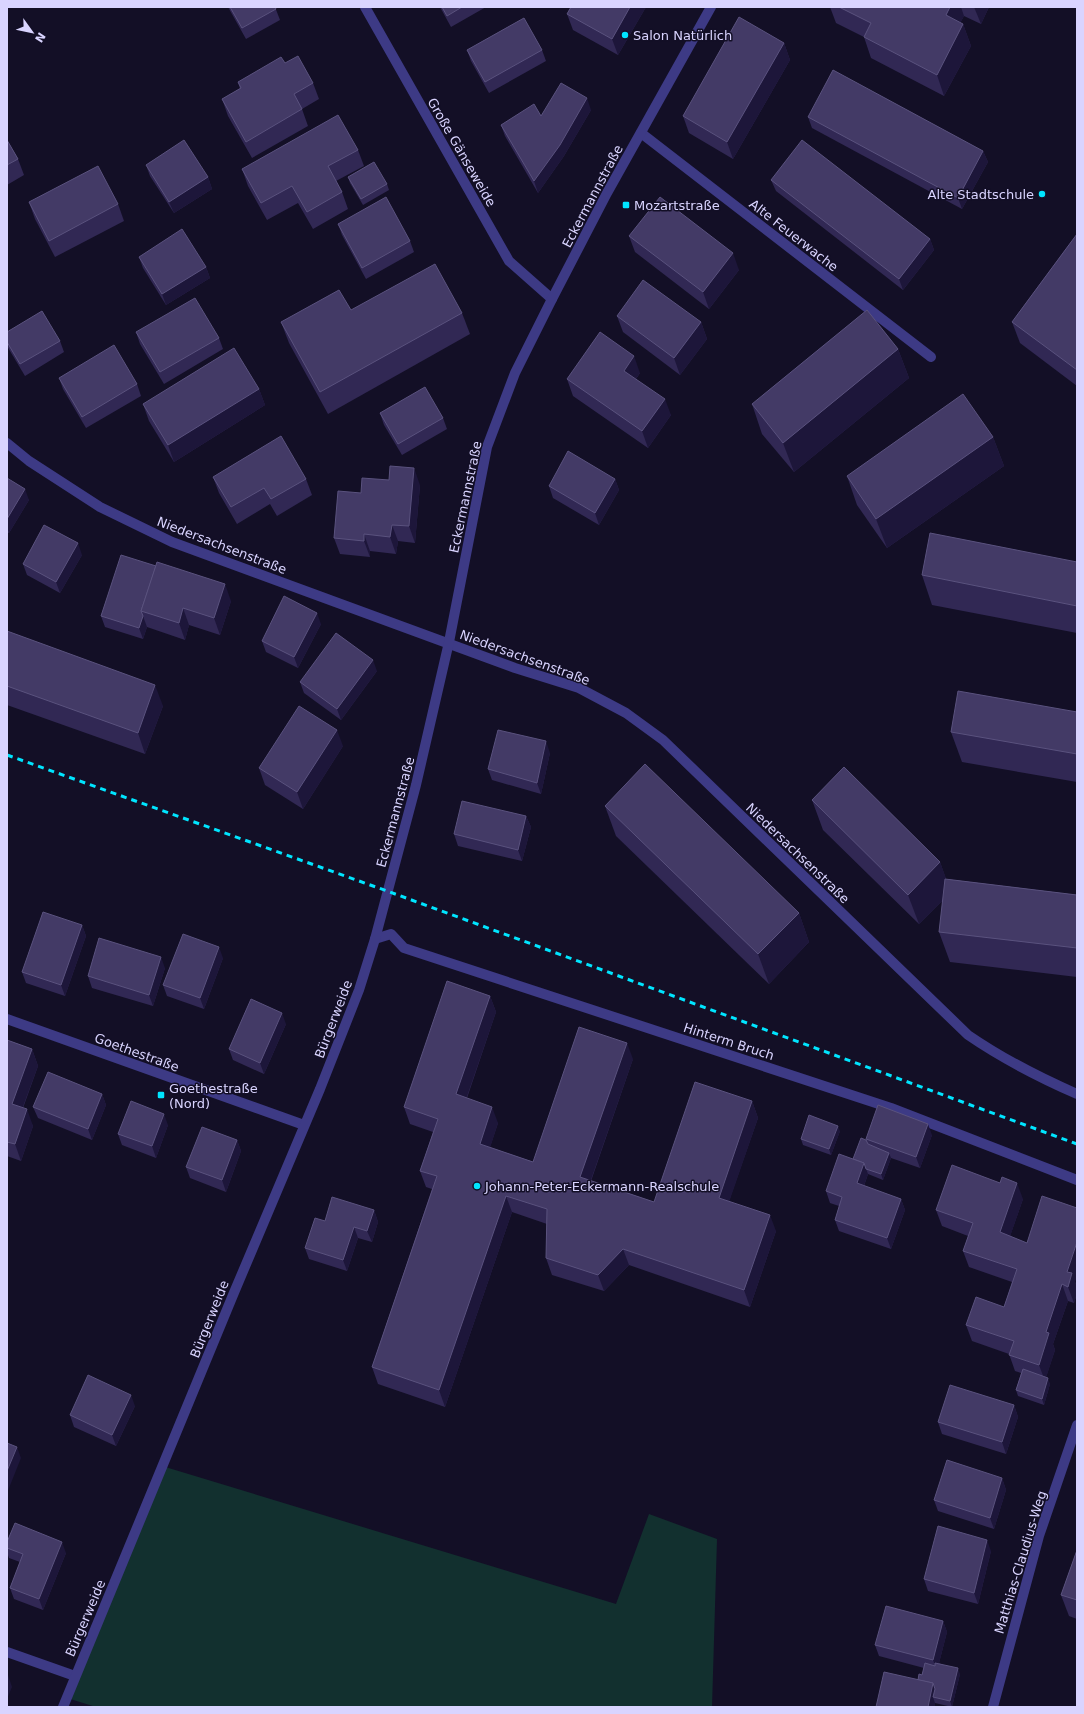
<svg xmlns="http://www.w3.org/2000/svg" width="1084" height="1714" viewBox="0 0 1084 1714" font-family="'DejaVu Sans',sans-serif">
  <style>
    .green { fill: #12302f }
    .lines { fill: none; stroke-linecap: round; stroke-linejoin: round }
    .minor { stroke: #3d3a85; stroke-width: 10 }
    .rail { stroke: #00e5ff; stroke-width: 3; stroke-dasharray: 6 5; stroke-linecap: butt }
    .wall { fill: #312854 }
    .shaded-wall { fill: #1d163a }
    .building { fill: #433a66; stroke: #5a527e }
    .poi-dot { fill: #00e5ff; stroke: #130f26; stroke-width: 1.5 }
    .labels { text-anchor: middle; stroke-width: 3; stroke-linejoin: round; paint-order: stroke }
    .poi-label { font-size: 13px; fill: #d9d4ff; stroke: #130f26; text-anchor: start }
    .street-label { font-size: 13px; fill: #d9d4ff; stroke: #130f26 }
  </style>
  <rect width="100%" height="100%" fill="#130f26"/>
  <!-- green -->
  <path class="green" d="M162,1466L616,1604L649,1514L717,1539L712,1707H96L67,1698Z"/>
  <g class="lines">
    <!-- minor -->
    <g class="minor">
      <path d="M365,7L509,261L552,299"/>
      <path d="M641,133L931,357"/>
      <path d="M7,443L29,461L100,507L172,542L515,668L579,688L626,713L663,740L968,1035C1003,1059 1038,1077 1077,1094"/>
      <path d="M375,939L391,934L404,948L891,1108L1077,1180"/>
      <path d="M7,1019L304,1125"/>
      <path d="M7,1652L75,1676"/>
      <path d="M63,1707L233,1295L320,1089L359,990L375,939L416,785L449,642L487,447L515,373L552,299L607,193L711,7"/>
      <path d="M993,1707L1039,1536L1077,1425"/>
    </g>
    <!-- rail -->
    <path class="rail" d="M7,755L387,891L1077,1144"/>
  </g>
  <!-- wall -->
  <g class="wall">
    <path d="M228,7H275L280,20L246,39Z"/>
    <path d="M440,7H486L451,27Z"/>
    <path d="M571,7H646L618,55L573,30L567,14Z"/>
    <path d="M830,7H989L981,24L964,16L960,23L963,24L971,46L944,96L871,58L864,37L836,23Z"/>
    <path d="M784,43L790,60L733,159L689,133L683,116Z"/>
    <path d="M467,50H542L546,61L489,93L471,61Z"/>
    <path d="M285,63L313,83L319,99L302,109L308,126L252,158L228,116L222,99L240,89L238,82Z"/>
    <path d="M591,110L564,156L538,193L505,136L501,125L541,116Z"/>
    <path d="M808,117L983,151L988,162L962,209L812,128Z"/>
    <path d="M7,140L18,159L24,175L7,185Z"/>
    <path d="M358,150L364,166L336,181L342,192L348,209L313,229L298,203L267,220L248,186L242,169Z"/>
    <path d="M146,165L208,177L212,189L174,213L150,176Z"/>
    <path d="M348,177L387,184L389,190L363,205L350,183Z"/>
    <path d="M771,180L930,239L934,250L903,290L776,191Z"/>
    <path d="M29,202L118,204L124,221L55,257L35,219Z"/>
    <path d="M338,224L410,241L414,252L366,279L342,235Z"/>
    <path d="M1077,234V386L1020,343L1012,322Z"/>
    <path d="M629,236L739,270L709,309L635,252Z"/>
    <path d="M139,257L206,267L210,278L166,305L143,268Z"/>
    <path d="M351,310L462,313L470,334L328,414L289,343L281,322Z"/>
    <path d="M617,316L701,322L707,339L680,375L623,332Z"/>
    <path d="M7,332L60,341L64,352L25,376L7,346Z"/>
    <path d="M136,332L219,338L223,349L164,384L140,344Z"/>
    <path d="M898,349L909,378L794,472L762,434L752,404Z"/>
    <path d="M640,373L636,379L671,415L648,448L573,396L567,379Z"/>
    <path d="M59,378L137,384L141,396L86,428L63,389Z"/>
    <path d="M259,389L265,405L174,462L149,421L143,404Z"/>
    <path d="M380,413L443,418L447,429L402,455L384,425Z"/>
    <path d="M993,437L1004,466L887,548L857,505L847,476Z"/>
    <path d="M213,477L306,479L312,495L277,516L270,504L237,524L219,493Z"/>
    <path d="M7,478L29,500L9,533L7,532Z"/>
    <path d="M615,479L619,490L599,525L553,498L549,486Z"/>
    <path d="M420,485L415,543L398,541L396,554L370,551V557L340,554L334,538L361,493Z"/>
    <path d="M82,555L60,593L27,575L23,564Z"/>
    <path d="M1077,562V633L932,605L922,575Z"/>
    <path d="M156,566L231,601L220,635L189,625L185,640L147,627L143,639L105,627L101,616Z"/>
    <path d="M321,624L298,668L266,652L262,641Z"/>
    <path d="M7,631L163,706L145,754L7,705Z"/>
    <path d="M377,671L341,720L304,693L300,682Z"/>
    <path d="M1077,712V782L962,762L951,732Z"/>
    <path d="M343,746L303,809L265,785L259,768Z"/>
    <path d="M550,753L541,794L492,780L488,769Z"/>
    <path d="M812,800L940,862L946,879L1077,895V977L950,962L939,932L943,900L919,924L823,830Z"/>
    <path d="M605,806L799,913L809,942L769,984L616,836Z"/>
    <path d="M526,816L531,827L522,861L458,846L454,834Z"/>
    <path d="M82,925L86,936L65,996L26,983L22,972Z"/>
    <path d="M223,958L204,1009L167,996L163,985Z"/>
    <path d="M165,968L153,1006L92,988L88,976Z"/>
    <path d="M490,996L496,1012L467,1098L498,1123L490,1147L533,1162L633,1059L591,1181L654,1202L752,1101L758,1118L729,1201L776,1231L750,1307L629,1265L604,1291L552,1275L546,1258L547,1224L512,1212L445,1407L378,1384L372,1367L432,1189L426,1187L420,1171L433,1132L410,1124L404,1107Z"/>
    <path d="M286,1024L264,1074L233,1060L229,1049Z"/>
    <path d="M7,1040L32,1049L38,1066L23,1108L33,1126L21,1161L7,1156Z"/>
    <path d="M102,1094L106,1105L92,1140L38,1118L33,1107Z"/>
    <path d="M168,1125L156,1158L122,1145L118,1134Z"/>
    <path d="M840,1131L831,1155L803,1145L801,1139Z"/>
    <path d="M932,1135L920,1168L891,1158L883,1180L868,1174L864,1186L901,1199L905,1210L891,1249L839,1231L835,1220L839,1206L830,1203L826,1191L853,1159L866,1140V1139Z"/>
    <path d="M237,1140L241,1151L226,1192L190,1178L186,1167Z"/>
    <path d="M1023,1199L1010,1236L1075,1282L1077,1286V1293L1074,1303L1068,1301L1053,1344L1055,1350L1046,1377L1050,1384L1044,1405L1018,1396L1016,1390L1021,1373L1015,1371L1009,1354L972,1341L966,1325L1004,1307L1012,1282L969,1267L963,1251L968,1236L942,1226L936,1210Z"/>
    <path d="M374,1210L378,1222L372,1242L358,1238L347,1271L309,1259L305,1248L325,1221Z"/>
    <path d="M1014,1405L1018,1417L1006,1454L942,1434L938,1422Z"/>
    <path d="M135,1406L116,1446L74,1427L70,1415Z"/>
    <path d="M1002,1478L1006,1490L994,1529L938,1511L934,1500Z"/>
    <path d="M7,1542L66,1553L43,1610L14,1599L10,1588L20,1562L9,1558L7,1552Z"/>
    <path d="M1077,1550V1619L1069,1616L1061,1595Z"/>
    <path d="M991,1551L978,1604L928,1591L924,1579Z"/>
    <path d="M943,1621L947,1632L939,1663L960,1674L952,1707L935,1703V1707L918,1680L922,1675L924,1668L879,1656L875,1645Z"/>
  </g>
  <!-- shaded-wall -->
  <g class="shaded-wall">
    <path d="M630,7H646L618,55L612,39Z"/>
    <path d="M950,7H961L964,16L953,36L946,15Z"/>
    <path d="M974,7H989L981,24Z"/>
    <path d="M963,24L971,46L944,96L937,75Z"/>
    <path d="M784,43L790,60L733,159L727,142Z"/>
    <path d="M587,98L591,110L564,156L538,193L534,181Z"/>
    <path d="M983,151L988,162L962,209L958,198Z"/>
    <path d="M208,177L212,189L174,213L169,202Z"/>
    <path d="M930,239L934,250L903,290L899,279Z"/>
    <path d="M733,253L739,270L709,309L703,292Z"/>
    <path d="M206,267L210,278L166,305L162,294Z"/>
    <path d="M701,322L707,339L680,375L674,358Z"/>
    <path d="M898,349L909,378L794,472L783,443Z"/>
    <path d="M634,356L640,373L630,387L624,371Z"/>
    <path d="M259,389L265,405L174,462L168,445Z"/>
    <path d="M665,399L671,415L648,448L642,431Z"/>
    <path d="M993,437L1004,466L887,548L876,519Z"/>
    <path d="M414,468L420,485L415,543L409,526Z"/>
    <path d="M615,479L619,490L599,525L595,513Z"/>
    <path d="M25,489L29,500L9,533L7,527V519Z"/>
    <path d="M392,525L398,541L396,554L390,537Z"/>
    <path d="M364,534L370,551V557L364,541Z"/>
    <path d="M78,543L82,555L60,593L56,582Z"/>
    <path d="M225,584L231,601L220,635L214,618Z"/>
    <path d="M183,608L189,625L185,640L179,623Z"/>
    <path d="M317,613L321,624L298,668L294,657Z"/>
    <path d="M143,616L147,627L143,639L139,628Z"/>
    <path d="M373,660L377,671L341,720L337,709Z"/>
    <path d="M155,685L163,706L145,754L138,733Z"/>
    <path d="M337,730L343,746L303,809L297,792Z"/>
    <path d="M546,741L550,753L541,794L537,783Z"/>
    <path d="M526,816L531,827L522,861L518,850Z"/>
    <path d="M940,862L951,892L919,924L908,895Z"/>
    <path d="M799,913L809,942L769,984L758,954Z"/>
    <path d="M82,925L86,936L65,996L61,985Z"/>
    <path d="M219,947L223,958L204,1009L200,998Z"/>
    <path d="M161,957L165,968L153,1006L149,995Z"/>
    <path d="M490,996L496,1012L462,1111L456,1094Z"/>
    <path d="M282,1013L286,1024L264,1074L260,1063Z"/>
    <path d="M627,1043L633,1059L586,1194L580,1177Z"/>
    <path d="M32,1049L38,1066L18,1120L12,1104Z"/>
    <path d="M102,1094L106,1105L92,1140L88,1129Z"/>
    <path d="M752,1101L758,1118L725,1214L719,1198Z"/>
    <path d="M492,1107L498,1123L486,1160L480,1144Z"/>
    <path d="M27,1109L33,1126L21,1161L15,1144Z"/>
    <path d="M164,1114L168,1125L156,1158L152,1146Z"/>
    <path d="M928,1124L932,1135L920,1168L916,1157Z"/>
    <path d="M838,1126L840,1131L831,1155L829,1149Z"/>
    <path d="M237,1140L241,1151L226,1192L222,1180Z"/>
    <path d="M889,1153L891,1158L883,1180L881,1174Z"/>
    <path d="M864,1163L868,1174L861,1194L857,1183Z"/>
    <path d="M1017,1183L1023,1199L1006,1248L1000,1232Z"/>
    <path d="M506,1196L512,1212L445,1407L439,1390Z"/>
    <path d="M901,1199L905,1210L891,1249L887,1238Z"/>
    <path d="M374,1210L378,1222L372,1242L367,1231Z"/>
    <path d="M770,1215L776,1231L750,1307L744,1290Z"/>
    <path d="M354,1227L358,1238L347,1271L343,1260Z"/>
    <path d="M1077,1242V1277L1075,1282L1077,1286V1293L1074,1303L1068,1287L1067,1272Z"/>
    <path d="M623,1249L629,1265L604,1291L598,1275Z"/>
    <path d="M1062,1284L1068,1301L1053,1344L1055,1350L1045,1381L1039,1365L1046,1332Z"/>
    <path d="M1048,1378L1050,1384L1044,1405L1042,1399Z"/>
    <path d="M131,1395L135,1406L116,1446L112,1435Z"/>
    <path d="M1014,1405L1018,1417L1006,1454L1002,1442Z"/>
    <path d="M17,1447L21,1458L7,1493V1471Z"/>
    <path d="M1002,1478L1006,1490L994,1529L990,1518Z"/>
    <path d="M987,1540L991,1551L978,1604L974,1593Z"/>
    <path d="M62,1542L66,1553L43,1610L39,1599Z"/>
    <path d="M943,1621L947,1632L937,1671L933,1660Z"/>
    <path d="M958,1668L960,1674L952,1707L950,1701Z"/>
    <path d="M8,1675L12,1687L7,1699V1678Z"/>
    <path d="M933,1683L937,1695L933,1697L935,1703V1707H928Z"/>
  </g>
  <!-- building -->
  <g class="building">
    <path d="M230,7H275L276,9L242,28Z"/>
    <path d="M442,7H462L447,16Z"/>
    <path d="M571,7H630L612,39L567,14Z"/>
    <path d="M839,7H950L946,15L963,24L937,75L864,37L871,23Z"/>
    <path d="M739,17L784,43L727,142L683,116Z"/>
    <path d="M524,18L542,50L485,82L467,50Z"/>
    <path d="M298,56L313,83L294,94L302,109L246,142L222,99L241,88L238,82L281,57L285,63Z"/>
    <path d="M833,70L983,151L958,198L808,117Z"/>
    <path d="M561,83L587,98L560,145L534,181L501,125L534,104L541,116Z"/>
    <path d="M338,115L358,150L328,166L342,192L307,212L292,186L261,203L242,169Z"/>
    <path d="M7,140L18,159L7,165Z"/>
    <path d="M184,140L208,177L169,202L146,165Z"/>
    <path d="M802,140L930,239L899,279L771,180Z"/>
    <path d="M374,162L387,184L361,199L348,177Z"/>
    <path d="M98,166L118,204L49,241L29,202Z"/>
    <path d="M386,197L410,241L362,268L338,224Z"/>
    <path d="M660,197L733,253L703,292L629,236Z"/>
    <path d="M182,229L206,267L162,294L139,257Z"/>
    <path d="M1077,234V370L1012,322Z"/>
    <path d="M435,264L462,313L320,392L281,322L339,290L351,310Z"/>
    <path d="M643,280L701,322L674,358L617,316Z"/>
    <path d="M195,298L219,338L160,372L136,332Z"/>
    <path d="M867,310L898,349L783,443L752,404Z"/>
    <path d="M42,311L60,341L20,364L7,342V332Z"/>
    <path d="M600,332L634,356L624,371L665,399L642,431L567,379Z"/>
    <path d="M114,345L137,384L82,417L59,378Z"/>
    <path d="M234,348L259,389L168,445L143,404Z"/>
    <path d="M425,387L443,418L398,444L380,413Z"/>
    <path d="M963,394L993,437L876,519L847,476Z"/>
    <path d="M281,436L306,479L271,499L264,488L231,507L213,477Z"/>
    <path d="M568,451L615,479L595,513L549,486Z"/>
    <path d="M390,466L414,468L409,526L392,525L390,537L364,534V541L334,538L338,491L361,493L362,478L389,480Z"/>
    <path d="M7,478L25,489L7,519Z"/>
    <path d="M44,525L78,543L56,582L23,564Z"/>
    <path d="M930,533L1077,562V606L922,575Z"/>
    <path d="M121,555L156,566L141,611L143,616L139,628L101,616Z"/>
    <path d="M157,562L225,584L214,618L183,608L179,623L141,611Z"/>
    <path d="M284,596L317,613L294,657L262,641Z"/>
    <path d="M7,631L155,685L138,733L7,686Z"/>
    <path d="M336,633L373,660L337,709L300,682Z"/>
    <path d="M958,691L1077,712V754L951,732Z"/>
    <path d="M299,706L337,730L297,792L259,768Z"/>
    <path d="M498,730L546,741L537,783L488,769Z"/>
    <path d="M645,764L799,913L758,954L605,806Z"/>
    <path d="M844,767L940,862L908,895L812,800Z"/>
    <path d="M462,801L526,816L518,850L454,834Z"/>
    <path d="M945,879L1077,895V948L939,932Z"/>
    <path d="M43,912L82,925L61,985L22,972Z"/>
    <path d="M183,934L219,947L200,998L163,985Z"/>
    <path d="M99,938L161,957L149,995L88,976Z"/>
    <path d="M447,981L490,996L456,1094L492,1107L480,1144L533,1162L579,1027L627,1043L580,1177L654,1202L695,1082L752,1101L719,1198L770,1215L744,1290L623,1249L598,1275L546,1258L547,1209L506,1196L439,1390L372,1367L437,1176L420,1171L438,1119L404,1107Z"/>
    <path d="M251,999L282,1013L260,1063L229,1049Z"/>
    <path d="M7,1040L32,1049L12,1104L27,1109L15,1144L7,1142Z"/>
    <path d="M48,1072L102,1094L88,1129L33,1107Z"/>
    <path d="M131,1101L164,1114L152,1146L118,1134Z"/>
    <path d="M878,1105L928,1124L916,1157L866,1139Z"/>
    <path d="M809,1115L838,1126L829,1149L801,1139Z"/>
    <path d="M202,1127L237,1140L222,1180L186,1167Z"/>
    <path d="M861,1138L866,1140L868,1144L889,1153L881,1174L866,1169L864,1163L853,1159Z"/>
    <path d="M839,1154L864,1163L857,1183L901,1199L887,1238L835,1220L842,1197L826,1191Z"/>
    <path d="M952,1165L1000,1183L1002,1177L1017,1183L1000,1232L1027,1243L1042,1196L1077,1208V1242L1067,1272L1072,1273L1068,1287L1062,1284L1046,1332L1049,1333L1039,1365L1009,1355L1014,1341L966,1325L976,1297L1004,1307L1017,1269L963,1251L973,1223L936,1210Z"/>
    <path d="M332,1197L374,1210L367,1231L354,1227L343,1260L305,1248L315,1218L325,1221Z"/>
    <path d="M1023,1369L1048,1378L1042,1399L1016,1390Z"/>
    <path d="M88,1375L131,1395L112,1435L70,1415Z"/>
    <path d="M950,1385L1014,1405L1002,1442L938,1422Z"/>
    <path d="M7,1443L17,1447L7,1471Z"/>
    <path d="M947,1460L1002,1478L990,1518L934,1500Z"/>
    <path d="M15,1523L62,1542L39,1599L10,1588L23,1554L7,1548V1542Z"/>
    <path d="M938,1526L987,1540L974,1593L924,1579Z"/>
    <path d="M1077,1550V1600L1061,1595Z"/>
    <path d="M886,1606L943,1621L933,1660L875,1645Z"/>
    <path d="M925,1663L935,1666V1663L958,1668L950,1701L933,1697L935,1689L933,1683L918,1680L919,1674L922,1675Z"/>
    <path d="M884,1672L933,1683L928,1707H876Z"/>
  </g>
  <!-- markers -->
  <g class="poi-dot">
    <circle cx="625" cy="35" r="4"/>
    <circle cx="1042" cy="194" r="4"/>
    <rect x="622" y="201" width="8" height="8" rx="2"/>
    <rect x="157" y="1091" width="8" height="8" rx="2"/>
    <circle cx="477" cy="1186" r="4"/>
  </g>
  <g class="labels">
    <!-- poi labels -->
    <g class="poi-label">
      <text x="633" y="40">Salon Natürlich</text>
      <text x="1034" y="199" text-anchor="end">Alte Stadtschule</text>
      <text x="634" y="210">Mozartstraße</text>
      <text x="169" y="1093">Goethestraße<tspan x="169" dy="15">(Nord)</tspan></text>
      <text x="485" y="1191">Johann-Peter-Eckermann-Realschule</text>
    </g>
    <!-- street labels -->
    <g class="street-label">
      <text transform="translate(462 152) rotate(60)" y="5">Große Gänseweide</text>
      <text transform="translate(592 196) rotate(-62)" y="5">Eckermannstraße</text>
      <text transform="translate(794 235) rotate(38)" y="5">Alte Feuerwache</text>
      <text transform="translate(465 497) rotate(-78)" y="5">Eckermannstraße</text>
      <text transform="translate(222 545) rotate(21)" y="5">Niedersachsenstraße</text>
      <text transform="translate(525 657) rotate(20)" y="5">Niedersachsenstraße</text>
      <text transform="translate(395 812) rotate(-75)" y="5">Eckermannstraße</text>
      <text transform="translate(798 853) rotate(44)" y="5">Niedersachsenstraße</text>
      <text transform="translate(333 1019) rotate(-69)" y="5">Bürgerweide</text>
      <text transform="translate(729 1041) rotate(18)" y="5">Hinterm Bruch</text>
      <text transform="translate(137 1052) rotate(20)" y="5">Goethestraße</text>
      <text transform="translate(209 1319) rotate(-68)" y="5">Bürgerweide</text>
      <text transform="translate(1020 1562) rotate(-73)" y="5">Matthias-Claudius-Weg</text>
      <text transform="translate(85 1618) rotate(-67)" y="5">Bürgerweide</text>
    </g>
  </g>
  <!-- border -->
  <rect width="1084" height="1714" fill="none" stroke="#d9d4ff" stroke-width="16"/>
  <!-- north arrow -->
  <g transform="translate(32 32) rotate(123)" stroke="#130f26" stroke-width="3" paint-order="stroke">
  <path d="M0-3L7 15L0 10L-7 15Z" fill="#d9d4ff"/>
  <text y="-6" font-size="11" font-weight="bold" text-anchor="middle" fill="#d9d4ff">N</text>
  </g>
</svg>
